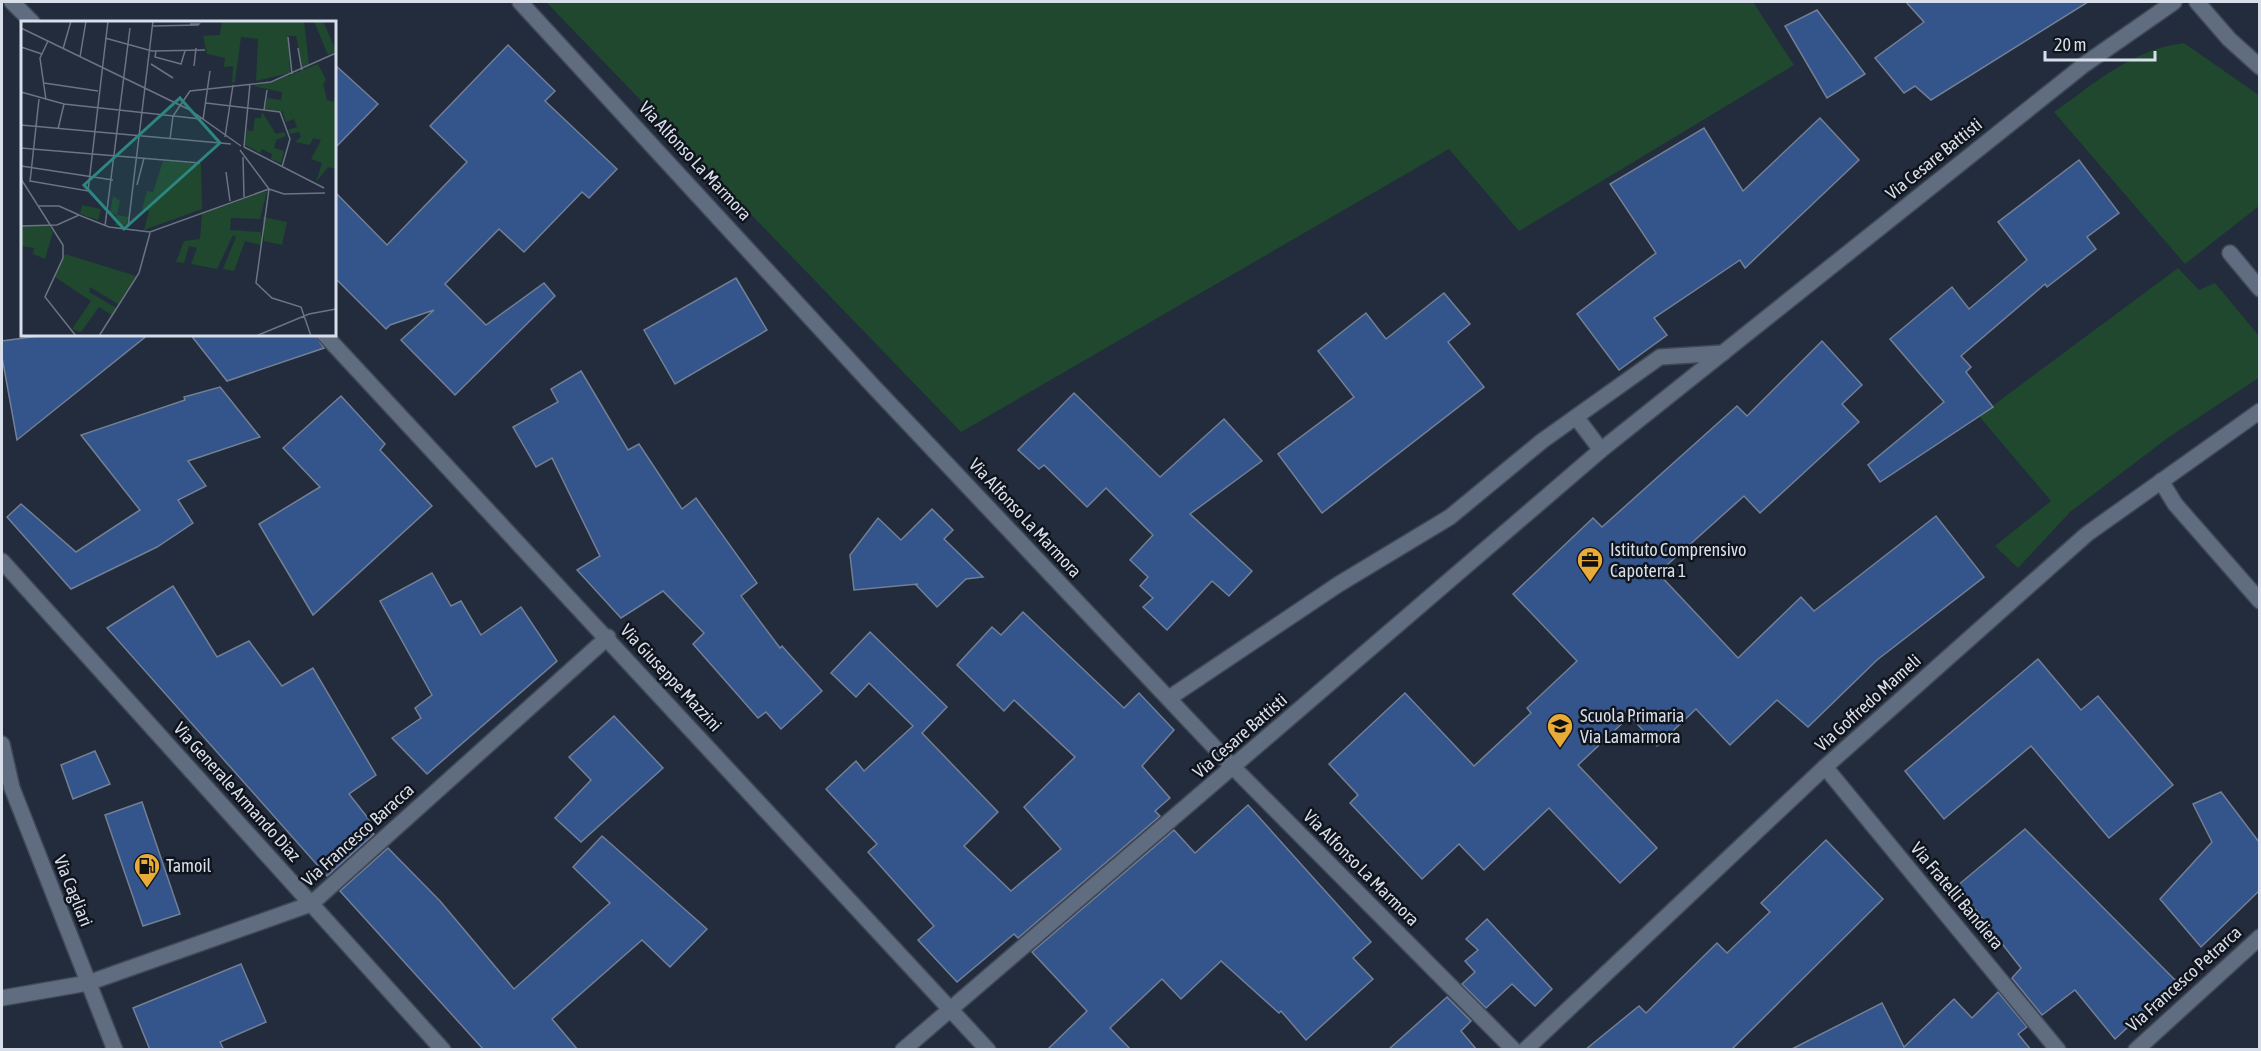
<svg xmlns="http://www.w3.org/2000/svg" width="2261" height="1051" viewBox="0 0 2261 1051" font-family="'Asap Condensed',sans-serif">
  <style>
    .green { fill: #1f482e }
    .building { fill: #34548c; stroke: #737f94; stroke-width: 1.5 }
    .lines { fill: none; stroke-linecap: round; stroke-linejoin: round }
    .minor-casing { stroke: #404957; stroke-width: 18 }
    .minor { stroke: #606c7f; stroke-width: 15 }
    .labels { text-anchor: middle; stroke-width: 5; stroke-linejoin: round; paint-order: stroke }
    .street-label { font-size: 18px; fill: #d8dfeb; stroke: #10141c }
    .poi-label { font-size: 18px; fill: #d8dfeb; stroke: #10141c; text-anchor: start }
    .inset-road { fill: none; stroke: #6b7483; stroke-width: 1.5 }
    .view { fill: #2d8681; fill-opacity: 0.15; stroke: #2d8681; stroke-width: 3 }
    .inset-edge { fill: none; stroke: #d8dfeb; stroke-width: 3 }
  </style>
  <rect width="100%" height="100%" fill="#222c3d"/>
  <!-- green -->
  <g class="green">
    <path d="M546,2H1753L1794,65L1519,231L1449,149L961,432Z"/>
    <path d="M2184,43L2260,96L2259,206L2185,264L2054,112C2095,83 2133,49 2184,43Z"/>
    <path d="M2178,268L2199,290L2215,283L2259,336L2260,377L2169,437L2070,512L2018,568L1995,546L2051,501L1979,416Z"/>
  </g>
  <!-- building -->
  <g class="building">
    <path d="M1906,2H2088L1931,100L1915,86L1904,93L1875,58L1924,22Z"/>
    <path d="M1817,10L1865,74L1827,98L1785,26Z"/>
    <path d="M508,45L555,91L545,101L617,169L589,198L582,192L524,252L499,229L445,284L486,325L544,283L555,296L455,395L401,340L434,310L390,325L386,329L334,277V191L387,245L467,162L430,126Z"/>
    <path d="M334,64L378,104L334,149Z"/>
    <path d="M1820,118L1859,160L1745,268L1740,260L1654,318L1667,335L1619,370L1577,314L1656,253L1610,184L1704,128L1743,191Z"/>
    <path d="M2079,160L2119,213L2087,237L2096,249L2047,287L2045,284L1961,356L1971,367L1966,372L1993,407L1880,482L1868,465L1944,402L1890,339L1952,287L1969,309L2027,260L1998,222Z"/>
    <path d="M736,278L767,330L675,384L644,330Z"/>
    <path d="M1444,293L1470,324L1448,342L1484,387L1322,513L1278,454L1354,397L1318,351L1366,313L1386,339Z"/>
    <path d="M54,334H149L17,440L2,357V341Z"/>
    <path d="M190,334H314L324,348L227,381Z"/>
    <path d="M1822,341L1862,385L1842,404L1859,422L1760,513L1744,496L1658,573L1738,658L1801,597L1814,611L1936,516L1984,577L1877,660L1808,727L1777,700L1730,745L1696,709L1657,746L1630,716L1578,765L1657,848L1620,883L1549,808L1484,870L1459,844L1422,879L1350,803L1358,795L1329,764L1405,693L1474,766L1531,713L1527,708L1577,661L1513,594L1593,518L1602,527L1737,406L1747,416Z"/>
    <path d="M581,371L628,450L639,444L682,509L696,498L757,583L741,596L780,648L782,646L822,691L781,729L766,712L758,718L693,644L704,633L663,591L621,618L577,570L600,556L552,458L536,467L513,427L558,402L551,389Z"/>
    <path d="M220,387L260,437L188,461L206,486L178,500L193,523L157,547L71,589L7,517L21,504L76,552L140,510L81,435L185,400L184,397Z"/>
    <path d="M1074,393L1160,477L1224,419L1262,461L1190,514L1252,571L1229,596L1212,581L1167,630L1143,607L1153,598L1140,586L1148,577L1130,560L1153,535L1106,488L1087,507L1044,465L1039,469L1018,450Z"/>
    <path d="M341,396L385,444L380,450L432,506L313,615L259,524L320,487L283,448Z"/>
    <path d="M932,509L953,530L944,539L983,577L966,579L937,607L916,585L918,584L854,590L850,555L878,518L901,540Z"/>
    <path d="M432,573L451,606L461,601L481,635L521,607L557,661L427,774L392,738L421,718L415,708L432,695L380,601Z"/>
    <path d="M173,586L217,657L249,641L282,686L313,668L376,775L349,794L371,822L366,827L374,834L327,876L107,628Z"/>
    <path d="M1023,612L1124,708L1139,693L1174,730L1142,766L1170,798L1155,811L1160,816L1018,938L1014,934L957,982L918,940L934,926L868,852L877,844L826,789L856,761L864,771L913,726L869,683L856,697L831,673L870,632L947,707L922,733L998,812L964,846L1011,891L1061,849L1024,807L1075,757L1014,700L1004,711L957,665L992,627L1001,635Z"/>
    <path d="M2038,659L2081,710L2098,696L2173,785L2109,838L2031,746L1944,819L1905,771Z"/>
    <path d="M614,716L663,768L581,842L555,818L591,780L569,757Z"/>
    <path d="M95,751L110,784L73,799L61,765Z"/>
    <path d="M2221,792L2259,842V891L2201,947L2160,899L2212,842L2193,804Z"/>
    <path d="M142,802L180,914L143,926L105,815Z"/>
    <path d="M1248,805L1371,942L1353,958L1373,979L1306,1040L1281,1011L1279,1013L1221,961L1181,999L1162,979L1110,1028L1131,1050H1047L1087,1011L1032,952L1174,830L1195,853Z"/>
    <path d="M2025,829L2177,982L2115,1039L2075,990L2042,1015L2012,978L2021,968L1957,886Z"/>
    <path d="M602,836L707,929L670,967L642,940L552,1019L578,1050H484L340,891L388,848L440,901L514,989L610,903L573,867Z"/>
    <path d="M1826,840L1883,899L1731,1050H1585L1639,1006L1646,1013L1717,943L1727,953L1770,912L1761,903Z"/>
    <path d="M1487,919L1552,989L1535,1006L1512,984L1486,1008L1462,984L1475,972L1465,961L1478,950L1466,939Z"/>
    <path d="M241,964L266,1022L220,1042L224,1050H150L133,1008Z"/>
    <path d="M1998,992L2027,1027L2018,1034L2031,1050H1790L1882,1003L1904,1047L1954,999L1972,1018Z"/>
    <path d="M1447,997L1471,1021L1461,1031L1477,1050H1388Z"/>
  </g>
  <g class="lines">
    <!-- minor casing -->
    <g class="minor-casing">
      <g id="minor">
        <path d="M12,2L32,22"/>
        <path d="M520,2L874,387L1234,768L1514,1050"/>
        <path d="M2197,2L2229,39L2260,67"/>
        <path d="M2230,253L2260,289"/>
        <path d="M324,334L988,1050"/>
        <path d="M1576,417L1601,450"/>
        <path d="M2161,481L2175,504L2260,601"/>
        <path d="M2,561L443,1050"/>
        <path d="M1169,698L1339,584L1450,517L1542,441L1660,357L1723,353"/>
        <path d="M2,744L12,788L115,1050"/>
        <path d="M1825,767L2058,1050"/>
        <path d="M2,998L88,983L311,904L608,637"/>
        <path d="M903,1050L1601,450L2085,64L2174,2"/>
        <path d="M1525,1050L1825,767L2087,534L2260,411"/>
        <path d="M2136,1050L2260,937"/>
      </g>
    </g>
    <!-- minor -->
    <use href="#minor" class="minor"/>
  </g>
  <!-- icons -->
  <defs>
    <g id="office-pin" transform="scale(1.35)"><path d="M0 17L-7.5 6A9.5 9.5 0 1 1 7.5 6Z" fill="#e8ab37" stroke="#10141c"/><path d="M-6-3h4V-5.5h4V-3h4V5H-6ZM-1-4.5V-3h2v-1.5ZM-6 0V1H6V0Z" fill="#111"/></g>
    <g id="school-pin" transform="scale(1.35)"><path d="M0 17L-7.5 6A9.5 9.5 0 1 1 7.5 6Z" fill="#e8ab37" stroke="#10141c"/><path d="M0-5L7-2L0 1L-7-2ZM-4 1L0 2.5L4 1V4Q0 6-4 4Z" fill="#111"/></g>
    <g id="fuel-pin" transform="scale(1.35)"><path d="M0 17L-7.5 6A9.5 9.5 0 1 1 7.5 6Z" fill="#e8ab37" stroke="#10141c"/><path d="M-5.5-6h7V0h2V4h1.3V-2.5L3-4.5l.8-.8L6-3V5H2.5V1h-1V6h-7ZM-4.2-4.7v3.2H.2V-4.7Z" fill="#111"/></g>
  </defs>
  <g fill-rule="evenodd">
    <use href="#office-pin" x="1590" y="560"/>
    <use href="#school-pin" x="1560" y="726"/>
    <use href="#fuel-pin" x="147" y="866"/>
  </g>
  <g class="labels">
    <!-- street labels -->
    <g class="street-label">
      <text transform="translate(1934 159) rotate(-39)" y="6">Via Cesare Battisti</text>
      <text transform="translate(695 161) rotate(47)" y="6">Via Alfonso La Marmora</text>
      <text transform="translate(1025 518) rotate(47)" y="6">Via Alfonso La Marmora</text>
      <text transform="translate(671 678) rotate(47)" y="6">Via Giuseppe Mazzini</text>
      <text transform="translate(1868 703) rotate(-42)" y="6">Via Goffredo Mameli</text>
      <text transform="translate(1240 736) rotate(-41)" y="6">Via Cesare Battisti</text>
      <text transform="translate(237 792) rotate(48)" y="6">Via Generale Armando Diaz</text>
      <text transform="translate(358 835) rotate(-42)" y="6">Via Francesco Baracca</text>
      <text transform="translate(1361 868) rotate(45)" y="6">Via Alfonso La Marmora</text>
      <text transform="translate(73 891) rotate(68)" y="6">Via Cagliari</text>
      <text transform="translate(1957 896) rotate(50)" y="6">Via Fratelli Bandiera</text>
      <text transform="translate(2184 979) rotate(-42)" y="6">Via Francesco Petrarca</text>
    </g>
    <!-- poi labels -->
    <g class="poi-label">
      <text x="1610" y="556">Istituto Comprensivo<tspan x="1610" dy="21">Capoterra 1</tspan></text>
      <text x="1580" y="722">Scuola Primaria<tspan x="1580" dy="21">Via Lamarmora</tspan></text>
      <text x="166" y="872">Tamoil</text>
    </g>
  </g>
  <!-- overview -->
  <g transform="translate(21 21)">
    <rect width="315" height="315" fill="#222c3d"/>
    <path d="M201,0H283L288,44L282,47L275,15H267L269,52L235,60L237,18L220,16L214,61L211,62L212,45L203,46L204,37L186,33L182,15H178L199,14ZM293,0H302L315,30L307,34ZM297,43L305,59L302,63L306,79L313,81L315,72V148L307,146L295,161L301,142L290,138L300,119L292,117L289,124L274,121L280,116L278,111L269,113L267,109L276,106L273,98L265,101L261,90L244,88L246,77L260,79L261,71L232,65L252,61ZM241,91L255,113L263,111L265,115L255,119L253,127L263,130L260,142L250,138L251,133L241,128L239,132L224,124L226,109L232,110L234,97H240ZM142,140L180,143L181,188L123,209L128,190L121,188L126,170L132,171ZM246,170L239,198L210,197L209,209L240,211V224L224,220L213,250L202,248L215,216L212,214L196,248L170,243L176,227L168,225L163,242L155,241L163,220L179,218L181,193ZM92,175L99,180L96,194L108,196L105,204L94,205L96,194L89,192ZM61,184L80,188L77,199L59,193ZM242,196L266,201L261,224L243,220ZM27,204L32,211L24,238L12,233L13,227L0,225V206ZM44,233L115,255L97,283L69,266L68,271L95,287L91,294L78,286L60,311L51,308L70,280L34,256Z" fill="#1f482e"/>
    <path class="inset-road" d="M132,5L177,4L178,3H169M0,7L169,89L220,125M267,16L271,53M84,17L131,30L184,29M0,26L21,33M277,27L281,49M42,28L50,0M135,30L134,36L160,43L164,30M59,36L65,0M130,43L152,57M173,45L175,27M23,62L77,70M0,71L43,83L180,98M25,79L19,37L27,20M185,82L259,91L269,118L261,146M243,89L246,69M182,99L189,50M0,104L210,123M37,108L43,83M204,116L212,64M149,118L152,95L169,70L250,61L315,32M223,126L303,167M223,126L229,63M0,127L179,142M219,129L248,168M222,136L223,176M0,145L92,159M205,151L209,180M0,158L42,224V237L24,276L55,315M9,160L67,170L87,0M9,161L18,78M116,164L123,137M248,168L235,262L251,277L280,286L290,315M248,168L263,173L304,172M18,185H38L58,194M0,205L36,204L58,194L88,206L129,211L248,168M84,205L109,7M107,206L132,0M78,315L118,252L129,212M235,315L288,293L315,288"/>
    <path class="view" d="M159,77L199,122L103,208L63,164Z"/>
    <rect width="315" height="315" class="inset-edge"/>
  </g>
  <!-- border -->
  <rect width="2261" height="1051" fill="none" stroke="#d8dfeb" stroke-width="6"/>
  <!-- scale -->
  <path d="M2045 51v9h110v-9" fill="none" stroke="#d8dfeb" stroke-width="3"/>
  <text x="2054" y="51" font-size="18" fill="#d8dfeb" stroke="#10141c" stroke-width="4.5" paint-order="stroke">20 m</text>
</svg>
